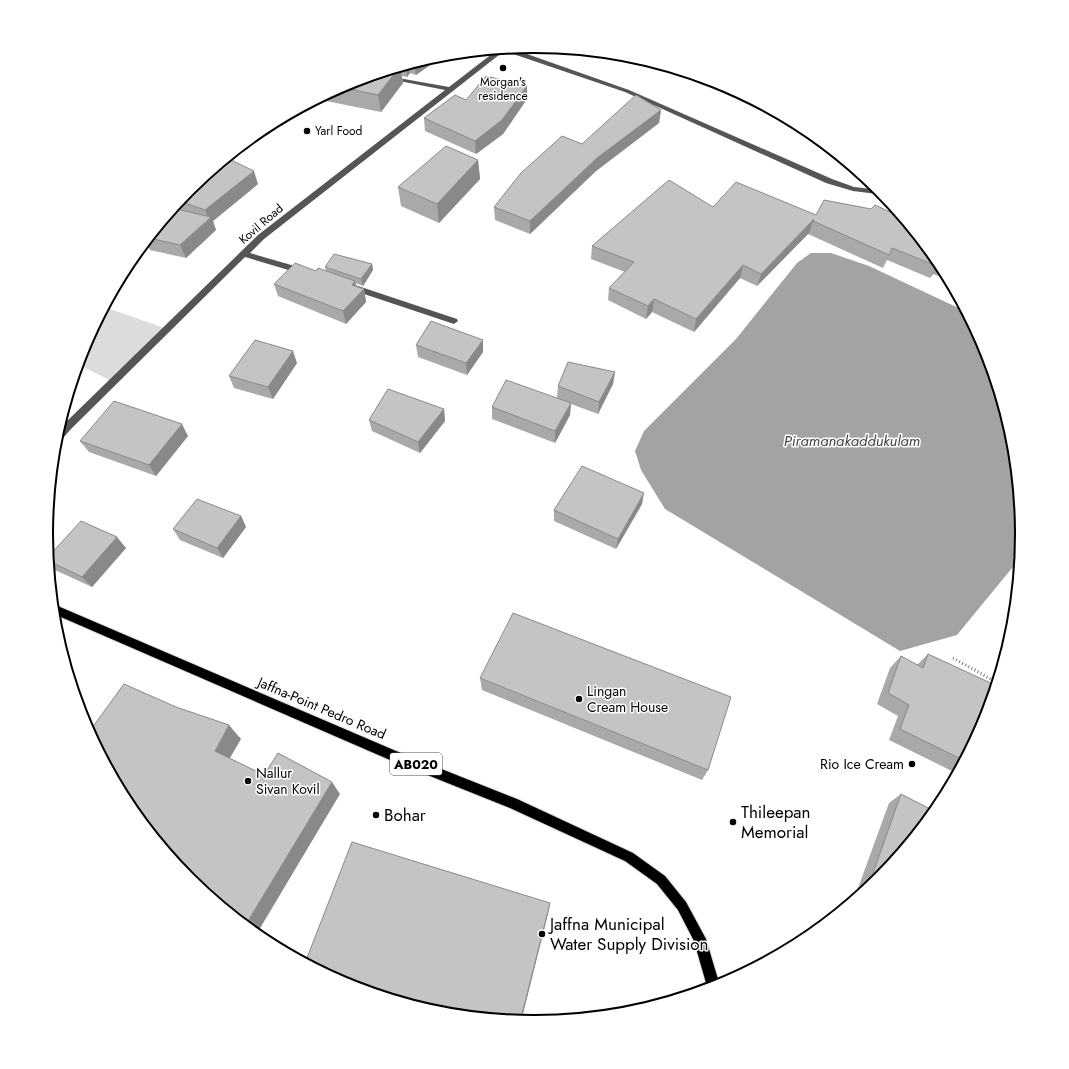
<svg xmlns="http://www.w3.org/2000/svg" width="1069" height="1069" font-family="Jost,sans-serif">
  <rect width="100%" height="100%" fill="#fff"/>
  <path fill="#dcdcdc" d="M105,307L167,329L113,382L78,364L83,347Z"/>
  <path fill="#a3a3a3" d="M811,253H831L869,266L967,312L986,348L1014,439L1023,535L1021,557L957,635L900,651L665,509L641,470L635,451L644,431L736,339L797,263Z"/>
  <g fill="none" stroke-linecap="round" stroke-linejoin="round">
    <g stroke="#dbdbdb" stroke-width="2">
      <path id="major" d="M53,604L396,751L517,799L633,853L665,876L686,902L706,939L720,986L708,990L694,941L678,910L657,884L625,861L510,808L390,760L54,614Z"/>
    </g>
    <path stroke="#777" stroke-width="3" stroke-dasharray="1 2.5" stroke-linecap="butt" d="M953,658L998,683"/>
    <path fill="#555" fill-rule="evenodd" d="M510,48L629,90L832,179L854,187L881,190L885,195L853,191L826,183L625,92L504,51L264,239L250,253L305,269V273L302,274L245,257L71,429L58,444L55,445L58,432L65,423L258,235L445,90L389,79L386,77L387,76L449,87L497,50Z
      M352,284L457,319L458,321L454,324L349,289V285Z"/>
    <use href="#major" fill="#000" fill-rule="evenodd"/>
  </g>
  <path fill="#a9a9a9" d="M439,55L416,75L410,73L407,77L402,76L403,83L381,112L326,101L325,95L348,83Z
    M527,99L503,134L476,154L425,131L424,118L466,100Z
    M661,110L659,123L596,171L530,234L495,220L494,207L582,144Z
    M478,160L480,179L439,223L401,206L398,187Z
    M258,184L213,221L216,230L186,258L150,250L146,241L164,219L174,210H172L189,189Z
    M713,207L816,215L903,218L941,263L948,278L947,279L933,274L930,278L887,260L883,268L808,234L809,233L757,286L740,278L694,332L652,312L646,319L608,300L609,288L625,272L591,259L592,246Z
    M372,264L373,270L363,286L355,283L356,286L364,289L366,302L346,324L278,296L274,284L316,271H326L325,267Z
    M483,340V352L467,375L418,357L416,345Z
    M297,363L273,399L234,388L229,376Z
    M615,372L613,384L598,414L571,404L570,415L555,443L492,419V407L557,398L558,386Z
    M444,409L445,421L420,453L372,431L369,420Z
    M188,436L156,476L89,452L80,441Z
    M642,504L616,549L554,521V510Z
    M241,516L246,527L223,558L180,540L173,529Z
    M126,548L92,587L55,570L49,563L48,557Z
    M928,654L986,722L958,774L889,740L898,716L877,704L890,668L901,656L917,665Z
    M480,678L708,770L702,780L482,690Z
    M901,794L880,880L853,902L889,803Z"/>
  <path fill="#898989" d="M439,55H445L416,75L414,63Z
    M409,65L410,73L407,77L405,66Z
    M400,67L403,83L381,112L378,95L399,68Z
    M527,86V99L503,134L476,154L475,141Z
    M661,110L659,123L596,171L530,234V221L597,158Z
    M478,160L480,179L439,223L437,204Z
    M254,171L258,184L213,221L216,230L186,258L180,245L209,220L205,210Z
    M814,219L809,233L757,286L761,274Z
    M939,262L933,274L930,278L937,266Z
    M372,264L373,270L363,286L361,279Z
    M743,265L740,278L694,332L696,319Z
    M355,281L358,293L352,285Z
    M364,289L366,302L346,324L343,311Z
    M654,299L652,312L646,319L648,306Z
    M483,340V352L467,375L466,363Z
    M293,351L297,363L273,399L268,387Z
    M615,372L613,384L598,414L599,402Z
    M571,403L570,415L555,443V431Z
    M444,409L445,421L420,453L418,442Z
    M182,424L188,436L156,476L149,465Z
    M644,493L642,504L616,549L618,539Z
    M241,516L246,527L223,558L217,548Z
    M117,537L126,548L92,587L82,577Z
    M229,725L241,739L227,763L215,751Z
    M332,782L340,794L256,935L245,926Z
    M550,903L549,910L521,1022H520Z"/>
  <path fill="#c4c4c4" stroke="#898989" d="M399,68L378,95L340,87L348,83Z
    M486,76L527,86L502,120L475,141L424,118L455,95L466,100Z
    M636,95L661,110L597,158L530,221L494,207L521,173L562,136L582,144Z
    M446,146L478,160L437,204L398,187Z
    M227,158L254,171L205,210L179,201L189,189Z
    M669,180L713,207L736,182L816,215L824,200L871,209L875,205L903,218L939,261L937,266L892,248L889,255L813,221L814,219L761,274L743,265L696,319L654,299L648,306L609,288L634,262L592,246Z
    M176,209L211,217L180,245L149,238L164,219Z
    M334,254L372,264L361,279L325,267Z
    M295,263L316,271L318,268L355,281L352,285L364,289L343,311L274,284Z
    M431,321L483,340L466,363L416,345Z
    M255,340L293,351L268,387L229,376Z
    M568,362L615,372L599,402L558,386Z
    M506,380L571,403L555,431L492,407Z
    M388,389L444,409L418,442L369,420Z
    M114,401L182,424L149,465L80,441Z
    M582,466L644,493L618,539L554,510Z
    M197,499L241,516L217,548L173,529Z
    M81,521L117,537L82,577L49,561L48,557Z
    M513,613L731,697L708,770L480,678Z
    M928,654L997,686L986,722L965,761L900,729L909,705L888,693L901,656L923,668Z
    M124,684L176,707L229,725L215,751L264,775L278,753L332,782L245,926L189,880L128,806L89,732Z
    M901,794L936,812L880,880L867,890Z
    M352,842L550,903L520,1022L439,1014L347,986L305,963Z"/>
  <g fill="#000" stroke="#fff" stroke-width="1.5">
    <circle cx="503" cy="68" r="4"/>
    <circle cx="307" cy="131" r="4"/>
    <circle cx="579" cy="699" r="4"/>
    <circle cx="912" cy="764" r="4"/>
    <circle cx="248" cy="781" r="4"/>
    <circle cx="376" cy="815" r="4"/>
    <circle cx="733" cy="822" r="4"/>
    <circle cx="542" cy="934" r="4"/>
  </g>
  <g text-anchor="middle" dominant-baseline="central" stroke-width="3" stroke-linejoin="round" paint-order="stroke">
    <g font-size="12" fill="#000" stroke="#fff">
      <text x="503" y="82">Morgan's<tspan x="503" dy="14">residence</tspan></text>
      <text x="315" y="131" text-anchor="start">Yarl Food</text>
    </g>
    <g font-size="12" fill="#000" stroke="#fff">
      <text transform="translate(261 224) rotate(-41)">Kovil Road</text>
    </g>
    <rect fill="#fff" stroke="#4c4c4c" stroke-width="1" x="390" y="753" width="52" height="22" rx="3"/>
    <g font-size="13" font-weight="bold" fill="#000">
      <text x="416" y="764">AB020</text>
    </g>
    <g font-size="14" fill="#000" stroke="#fff" text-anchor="start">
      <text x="587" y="691">Lingan<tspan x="587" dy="16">Cream House</tspan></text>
      <text x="904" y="764" text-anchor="end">Rio Ice Cream</text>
      <text x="256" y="773">Nallur<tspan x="256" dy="16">Sivan Kovil</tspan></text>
    </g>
    <g font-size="14" fill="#000" stroke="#fff">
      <text transform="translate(322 708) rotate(23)">Jaffna-Point Pedro Road</text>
    </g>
    <g font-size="15" font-style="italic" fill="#444" stroke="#fff">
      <text x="852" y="441">Piramanakaddukulam</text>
    </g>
    <g font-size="17" fill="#000" stroke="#fff" text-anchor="start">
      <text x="741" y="812">Thileepan<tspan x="741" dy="20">Memorial</tspan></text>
      <text x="384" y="815">Bohar</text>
      <text x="550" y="924">Jaffna Municipal<tspan x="550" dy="20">Water Supply Division</tspan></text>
    </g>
  </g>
  <path d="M0 0H1069V1069H0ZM53 534a481 481 0 1 1 962 0a481 481 0 1 1-962 0Z" fill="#fff" fill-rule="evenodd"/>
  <path fill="none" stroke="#000" stroke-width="2" d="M53 534a481 481 0 1 1 962 0a481 481 0 1 1-962 0Z"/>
</svg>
